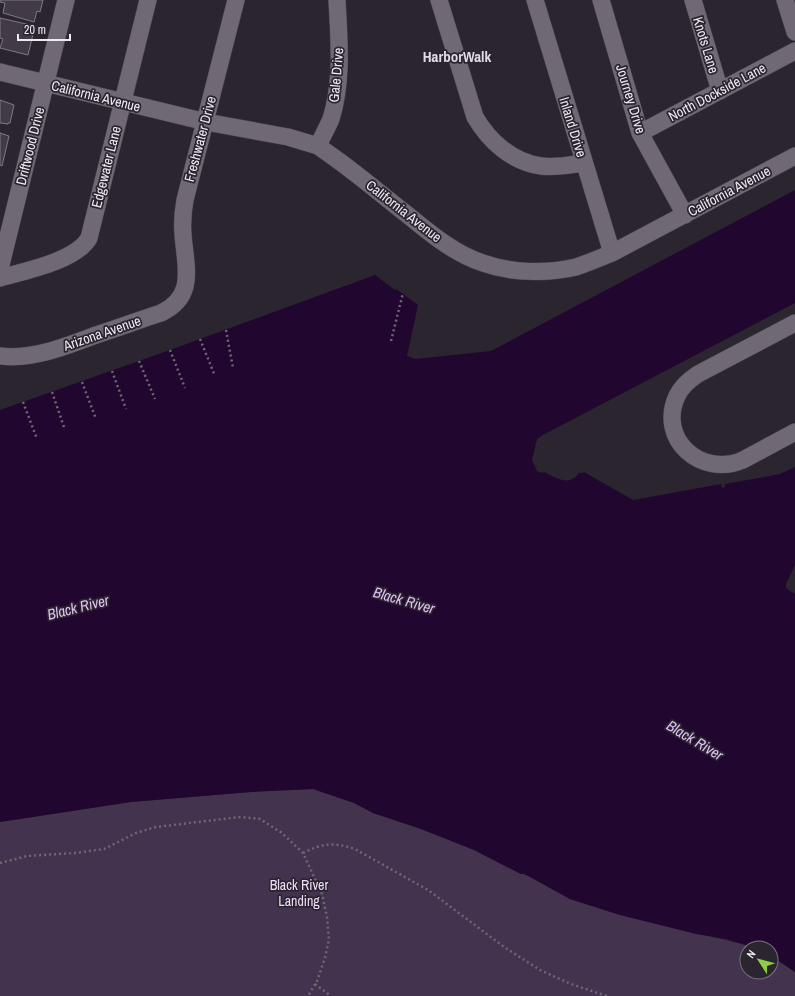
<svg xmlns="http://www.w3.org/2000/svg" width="795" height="996" font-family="'Archivo Narrow',sans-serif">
  <rect width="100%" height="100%" fill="#2b252f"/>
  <path fill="#44334f" d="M313,789L354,803L373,813L421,829L474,850L521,874H524L530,877L570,899L620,915L750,946L755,948H747V972H771V956L774,957L795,972V996H0V822L131,802L251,792Z"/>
  <path fill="#21072f" d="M795,190V303L541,436L537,439L532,460L537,471L542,473L544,472C556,478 569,487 579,473H583L584,472L633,500L721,484L722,488L725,487V484L780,474L795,467V565L786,584V588L795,594V972L771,956V948H755L726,939L696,934L620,915L570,899L530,877L524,874H521L474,850L421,829L373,813L354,803L313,789L251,792L131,802L0,822V410L170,350L375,275L395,290L396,289L418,305L407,356L415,359L491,351Z"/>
  <path fill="#423b47" stroke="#807886" d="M0,0H43L40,12L37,11L34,22L3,13L5,3L0,2Z
    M0,18L35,26L28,55L0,48L3,39L0,38Z
    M0,100L14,105L10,123H8V124L0,123Z
    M0,133L9,136L2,166L0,165Z"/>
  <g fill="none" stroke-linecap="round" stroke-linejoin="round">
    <g stroke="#48434b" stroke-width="18">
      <path id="minor" d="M439,0L475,117C489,141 512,162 541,166C555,168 570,165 584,163
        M535,0L612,253
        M601,0L640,133L685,215
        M693,0L720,91
        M785,0L795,32
        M0,72L206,122L288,137L318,146L332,156C359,175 383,196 409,216C431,234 455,254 483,263C511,273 546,274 576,267C588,263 600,258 612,253L795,156
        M640,133L795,51
        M318,146C322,137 327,128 331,119C343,80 339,39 337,0
        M0,269L66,0
        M0,278C25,271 76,261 89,238L148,0
        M795,323L698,374C689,380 681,387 677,396C657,439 701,478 743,460L795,432
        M0,356C32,360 67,346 96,335C118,328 139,320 161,313C197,296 185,266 183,234C182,222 183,211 185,200L236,0"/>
    </g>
    <path stroke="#6d6871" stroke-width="2.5" stroke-dasharray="2 3" stroke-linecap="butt" d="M226,330L233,368
      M200,339L215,376
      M391,341L403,293
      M170,350L185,388
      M139,361L155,399
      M112,371L126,409
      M82,382L96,419
      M52,392L65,430
      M23,402L37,439
      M303,853C323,843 334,842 355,849L428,890L504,947L540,970L571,984L607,996
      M0,863L27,856L75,853L104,849L136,833L156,827L240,817L260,819L282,833L303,853L322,894L327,917L329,939L325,958L317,981L308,996
      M315,984L331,996"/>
    <use href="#minor" stroke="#706875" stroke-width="17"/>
  </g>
  <g text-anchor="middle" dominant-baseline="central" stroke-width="3.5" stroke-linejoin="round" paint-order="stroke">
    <g font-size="14" fill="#eeeaf1" stroke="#2b252f">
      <text transform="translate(706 45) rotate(73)">Knots Lane</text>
      <text transform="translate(336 75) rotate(-85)">Gale Drive</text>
      <text transform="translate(717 92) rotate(-28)">North Dockside Lane</text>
      <text transform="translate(96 96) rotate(14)">California Avenue</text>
      <text transform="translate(631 99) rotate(73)">Journey Drive</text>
      <text transform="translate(573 127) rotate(73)">Inland Drive</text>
      <text transform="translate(200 139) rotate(-75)">Freshwater Drive</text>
      <text transform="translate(30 146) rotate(-76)">Driftwood Drive</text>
      <text transform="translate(106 167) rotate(-76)">Edgewater Lane</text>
      <text transform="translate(729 191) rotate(-28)">California Avenue</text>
      <text transform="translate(404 211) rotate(38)">California Avenue</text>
      <text transform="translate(102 333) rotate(-19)">Arizona Avenue</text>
    </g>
    <g font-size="14" fill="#ecdbf8" stroke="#2b252f">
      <text x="299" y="885">Black River<tspan x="299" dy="16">Landing</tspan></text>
    </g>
    <g font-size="15" font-weight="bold" fill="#e2dae9" stroke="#2b252f">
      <text x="457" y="56">HarborWalk</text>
    </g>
    <g font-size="15" font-style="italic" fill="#e1bff8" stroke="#2b252f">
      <text transform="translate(404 600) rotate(16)">Black River</text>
      <text transform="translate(78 607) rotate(-14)">Black River</text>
      <text transform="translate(695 740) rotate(31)">Black River</text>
    </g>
  </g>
  <g transform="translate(759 960) rotate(306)"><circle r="19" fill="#2b252f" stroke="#79747d"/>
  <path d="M0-3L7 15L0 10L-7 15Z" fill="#8dce44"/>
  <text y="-6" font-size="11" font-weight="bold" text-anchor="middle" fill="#eeeaf1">N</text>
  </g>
  <path d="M18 34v6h52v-6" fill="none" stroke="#eeeaf1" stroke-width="2"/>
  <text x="24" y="34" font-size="12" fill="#eeeaf1" stroke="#2b252f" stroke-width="3" paint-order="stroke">20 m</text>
</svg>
